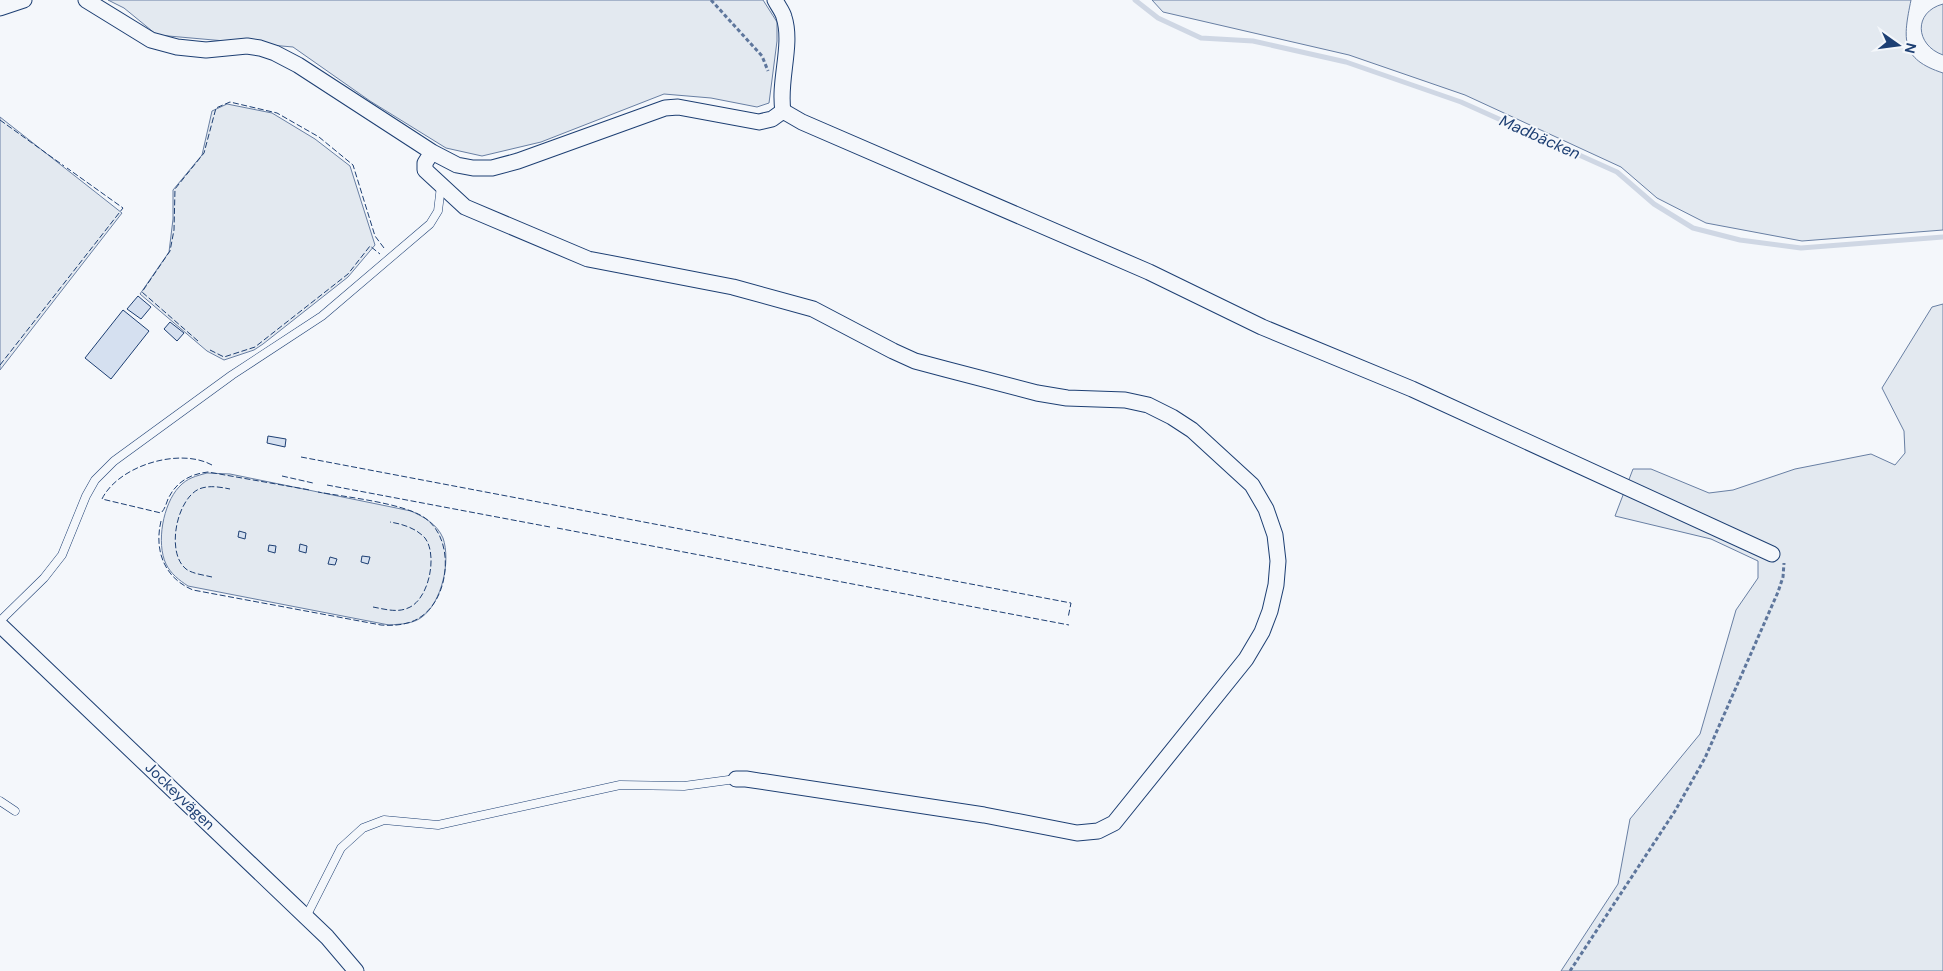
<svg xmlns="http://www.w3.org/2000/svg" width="1943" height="971" font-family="'DM Sans',sans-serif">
  <rect width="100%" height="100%" fill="#f4f7fb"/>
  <path fill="#e3e9f0" stroke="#687fa3" d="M108,0H763L777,22V41L769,103L757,107L711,98L664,94L541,142L482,156L446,148L370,101L293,47L157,35L124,8Z
    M1152,0H1911C1903,39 1900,59 1943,73V230L1802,241L1706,223L1657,198L1621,167L1465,95L1349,55L1163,12Z
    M1943,4V55C1915,45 1913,12 1943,4Z
    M227,104L272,113L315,139L350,166L375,245L348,277L263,344L254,350L224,360L207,351L140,294L169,252L173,219V190L202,155L212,111Z
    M0,117L122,213L0,370Z
    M1943,304V971H1561L1618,884L1630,819L1700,734L1736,610L1758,578V561L1711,539L1615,516L1633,469H1651L1709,493L1733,490L1795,469L1871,454L1895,465L1905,453L1904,431L1882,388L1932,307Z
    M207,473L230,474L411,511C424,517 437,524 443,538C451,561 442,602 422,617C413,624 401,624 389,625L188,586C179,580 171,574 166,564C156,543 163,504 179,487C187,478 196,476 207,473Z"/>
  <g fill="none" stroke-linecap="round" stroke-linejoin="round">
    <path stroke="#cfd7e4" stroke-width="5" d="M1135,0L1158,18L1201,38L1253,41L1346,62L1461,102L1617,172L1654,204L1693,228L1740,240L1801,248L1943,237"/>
  </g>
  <path fill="#d5e0f0" stroke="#1d3f73" d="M138,296L151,307L141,319L127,309Z
    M123,310L149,331L111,379L85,358Z
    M170,322L184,333L177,341L164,329Z
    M268,436L286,439L285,447L267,443Z
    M239,531L246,533L245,539L238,537Z
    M300,544L307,546L306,553L299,551Z
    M269,545L276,546L275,553L268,551Z
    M362,556L370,557L368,564L361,562Z
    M330,557L337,559L335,565L328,564Z"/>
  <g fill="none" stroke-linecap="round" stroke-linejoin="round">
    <g stroke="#1d3f73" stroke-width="9">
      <path id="service" d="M0,621L44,578L62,555L86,496L95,480L114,461L232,375L322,316L430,224L438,211L441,186
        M0,801L15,811
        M306,917L341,848L363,828L384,820L438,825L620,785L684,786L736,779"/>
    </g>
    <g stroke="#1d3f73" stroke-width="17">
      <path id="minor" d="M86,0L151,40L177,47L206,50L247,46L260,48L275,53L298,65L432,152L457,165L473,168H492L518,161L665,108L678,107L759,122L772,119L783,111C778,81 793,45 784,17C783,12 778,6 775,0
        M0,8L24,0
        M783,111L802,122L1149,272L1262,327L1412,389L1772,554
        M432,152L425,163V170L465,207L588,259L733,287L813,309L893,351L915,361L945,369L1037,393L1067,398L1125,400L1148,405L1172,417L1192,430L1252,485L1266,509L1275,535L1278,561L1276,585L1270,611L1262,632L1246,659L1114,823L1098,831L1077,833L984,815L746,779H736
        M0,625L327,937L356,971"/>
    </g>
    <path stroke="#5e769c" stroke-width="3" stroke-dasharray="4 2.5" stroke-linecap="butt" d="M711,0L762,56L768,71
      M1570,971L1675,811L1705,758L1778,592L1783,577L1784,563"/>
    <use href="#service" stroke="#f4f7fb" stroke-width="8"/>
    <use href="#minor" stroke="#f4f7fb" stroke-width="15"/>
    <path stroke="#1d3f73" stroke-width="1" stroke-dasharray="6 2.5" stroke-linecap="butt" d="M0,120L64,166
      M198,341L142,292L170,251L174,230L175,189L204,153L216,108L230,102L277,113L319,137L353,165L375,236L384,248
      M210,350L224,357L255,347L348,274L370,246L380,254
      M0,365L123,208L67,168
      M301,457L1071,603L1068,618
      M212,465C179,447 118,466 102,499L161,513C165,509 166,504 168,499C176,482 190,474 208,472L310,490
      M282,476L313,483
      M327,485L550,527
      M161,521C154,550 164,578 193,590L381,625C395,626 410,625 422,616C450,596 455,539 425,518C404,503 345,497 318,492
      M557,528L1069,625
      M212,577C204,575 193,574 186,569C166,553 176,500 199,489C209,485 220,487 230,489
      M373,607C384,609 397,613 408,608C429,600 438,555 425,538C416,528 402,524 390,522"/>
  </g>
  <g text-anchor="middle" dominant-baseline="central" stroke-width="4" stroke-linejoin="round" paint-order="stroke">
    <g font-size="15" fill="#1d3f73" stroke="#f4f7fb">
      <text transform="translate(180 796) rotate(44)">Jockeyvägen</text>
    </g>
    <g font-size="16" font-style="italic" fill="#1d3f73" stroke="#f4f7fb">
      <text transform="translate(1540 137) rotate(24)">Madbäcken</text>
    </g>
  </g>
  <g transform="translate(1898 45) rotate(104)" stroke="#f4f7fb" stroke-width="4" paint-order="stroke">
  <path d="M0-4L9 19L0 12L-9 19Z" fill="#1d3f73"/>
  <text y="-8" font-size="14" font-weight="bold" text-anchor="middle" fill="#1d3f73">N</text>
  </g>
</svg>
